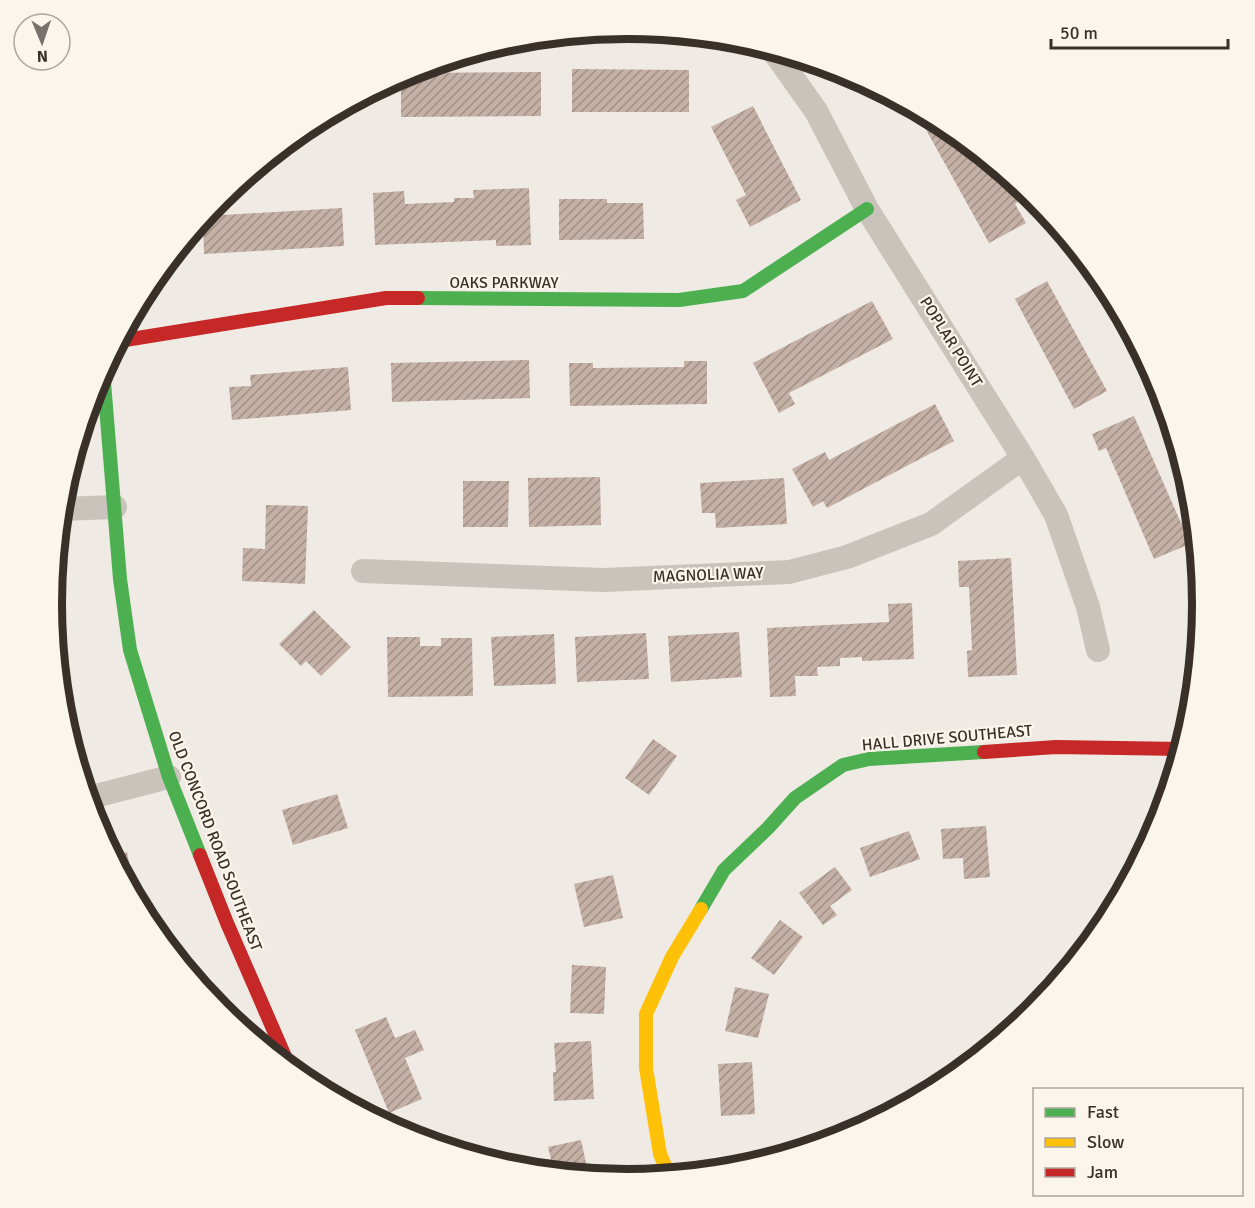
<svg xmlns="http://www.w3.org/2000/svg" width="1255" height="1208" font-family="Signika,sans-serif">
  <defs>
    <pattern id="building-hatch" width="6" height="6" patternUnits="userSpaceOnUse" patternTransform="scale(1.5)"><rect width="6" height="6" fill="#c4b0a5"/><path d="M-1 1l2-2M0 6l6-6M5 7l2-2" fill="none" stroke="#a09087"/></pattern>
  </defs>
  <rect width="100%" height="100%" fill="#efeae4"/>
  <path fill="url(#building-hatch)" d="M572,69L689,70V112H572Z
    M541,72V116L401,117V76L406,73Z
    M873,86L899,100L886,107Z
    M753,106L801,200L750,227L736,200L746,195L711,127Z
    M936,119L948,126L987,158L1004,188L1012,183L1021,200L1015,204L1026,223L989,243L924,126Z
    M529,188L531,245L496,246V240L375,245L373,193L404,191L405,204L454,202V198H474L473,190Z
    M559,199H607V203H643L644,239L559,240Z
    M342,208L344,246L204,254L203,219L205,216Z
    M1047,281L1107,391L1074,409L1015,299Z
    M872,301L893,339L789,393L795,404L779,413L753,363Z
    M529,360L530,398L392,402L391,363Z
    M684,361H707V404L570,406L569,363H593V368L684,367Z
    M348,367L351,410L232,420L229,387L251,386L250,375Z
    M935,404L954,441L827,508L823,501L813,507L792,469L825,452L829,460Z
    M1134,416L1181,523L1183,522L1192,543L1154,559L1106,448L1099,451L1092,434Z
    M600,477L601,525L529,527L528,478Z
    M784,478L787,524L716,528L715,513H702L700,483Z
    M463,481H509L508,527H463Z
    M266,505L308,506L305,584L242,581L243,548L265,549Z
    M1011,558L1017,675L968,677L967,651L972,650L969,587H959L958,561Z
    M912,603L914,659L862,661V657L840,658V666L817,667L818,676H795L796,696L770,697L767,628L889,622L888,604Z
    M314,610L351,647L321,676L306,661L301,666L279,644Z
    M739,632L742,677L671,682L668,636Z
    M646,633L649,679L577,682L575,637Z
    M554,634L556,684L494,686L491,637Z
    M387,637H420V646H441V638H472L473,696L388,697Z
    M653,739L677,756L649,795L625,778Z
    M337,794L348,828L293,845L282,810Z
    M986,826L990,877L964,879L963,858L943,859L941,829Z
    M909,831L920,859L870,877L860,848Z
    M127,852L136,899L112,855Z
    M835,867L852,890L830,906L837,915L823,925L799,893Z
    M613,875L623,918L584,927L574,884Z
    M780,920L803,937L774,975L751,958Z
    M572,965L606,967L604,1014L570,1013Z
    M735,987L769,994L758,1038L725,1031Z
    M386,1017L395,1038L415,1030L424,1050L405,1058L422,1099L389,1113L355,1030Z
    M591,1041L594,1099L554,1101L553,1072H556L554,1043Z
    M752,1062L755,1114L721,1116L718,1064Z
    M581,1140L588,1172L578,1175L554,1172L548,1147Z"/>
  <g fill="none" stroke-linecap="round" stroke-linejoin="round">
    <path stroke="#c9c3bc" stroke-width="24" d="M772,49L816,111L867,209L1023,458L1056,515L1088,607L1098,650
      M61,509L115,507
      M363,571L604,580L789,572L847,557L931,524L1023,458
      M88,798L169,777"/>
    <path stroke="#4caf50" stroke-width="14" d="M418,298L679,300L743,291L867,209
      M103,370L120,579L130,650L169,777L200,855
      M701,909L724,870L768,828L795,798L843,765L869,759L984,752"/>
    <path stroke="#ffc107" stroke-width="14" d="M669,1175L660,1154L646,1068V1014L672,957L701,909"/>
    <path stroke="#c62828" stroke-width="14" d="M119,341L386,298H418
      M984,752L1056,747L1182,749
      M200,855L227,923L290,1068"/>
  </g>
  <g text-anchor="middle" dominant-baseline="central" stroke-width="4.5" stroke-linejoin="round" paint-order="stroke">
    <g font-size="16" fill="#3a302a" stroke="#fbf5ec">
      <text x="504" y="283">OAKS PARKWAY</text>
      <text transform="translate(951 342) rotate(58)">POPLAR POINT</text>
      <text transform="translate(708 575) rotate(-2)">MAGNOLIA WAY</text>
      <text transform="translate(947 738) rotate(-5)">HALL DRIVE SOUTHEAST</text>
      <text transform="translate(215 841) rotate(69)">OLD CONCORD ROAD SOUTHEAST</text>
    </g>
  </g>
  <path d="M0 0H1255V1208H0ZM62 604a565 565 0 1 1 1130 0a565 565 0 1 1-1130 0Z" fill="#fbf5ec" fill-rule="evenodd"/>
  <path fill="none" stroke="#3a302a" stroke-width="8" d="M62 604a565 565 0 1 1 1130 0a565 565 0 1 1-1130 0Z"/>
  <rect x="1033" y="1088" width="210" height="108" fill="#fbf5ec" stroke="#aea69e" stroke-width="1.5"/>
  <rect x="1045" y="1108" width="30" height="9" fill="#4caf50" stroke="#aea69e" stroke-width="1.5"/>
  <text x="1087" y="1118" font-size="18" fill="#3a302a">Fast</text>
  <rect x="1045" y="1138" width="30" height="9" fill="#ffc107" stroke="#aea69e" stroke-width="1.5"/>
  <text x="1087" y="1148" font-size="18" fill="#3a302a">Slow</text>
  <rect x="1045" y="1168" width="30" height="9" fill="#c62828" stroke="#aea69e" stroke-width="1.5"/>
  <text x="1087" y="1178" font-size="18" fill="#3a302a">Jam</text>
  <g transform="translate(42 42) rotate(178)"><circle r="28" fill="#fbf5ec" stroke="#aea69e" stroke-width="1.5"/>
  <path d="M0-4.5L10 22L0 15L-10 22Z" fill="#79716b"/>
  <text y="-9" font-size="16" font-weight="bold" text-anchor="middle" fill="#3a302a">N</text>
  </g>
  <path d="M1051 39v9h177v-9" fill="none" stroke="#3a302a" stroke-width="3"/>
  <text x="1060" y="39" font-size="18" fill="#3a302a" stroke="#fbf5ec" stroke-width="4.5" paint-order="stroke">50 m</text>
</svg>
